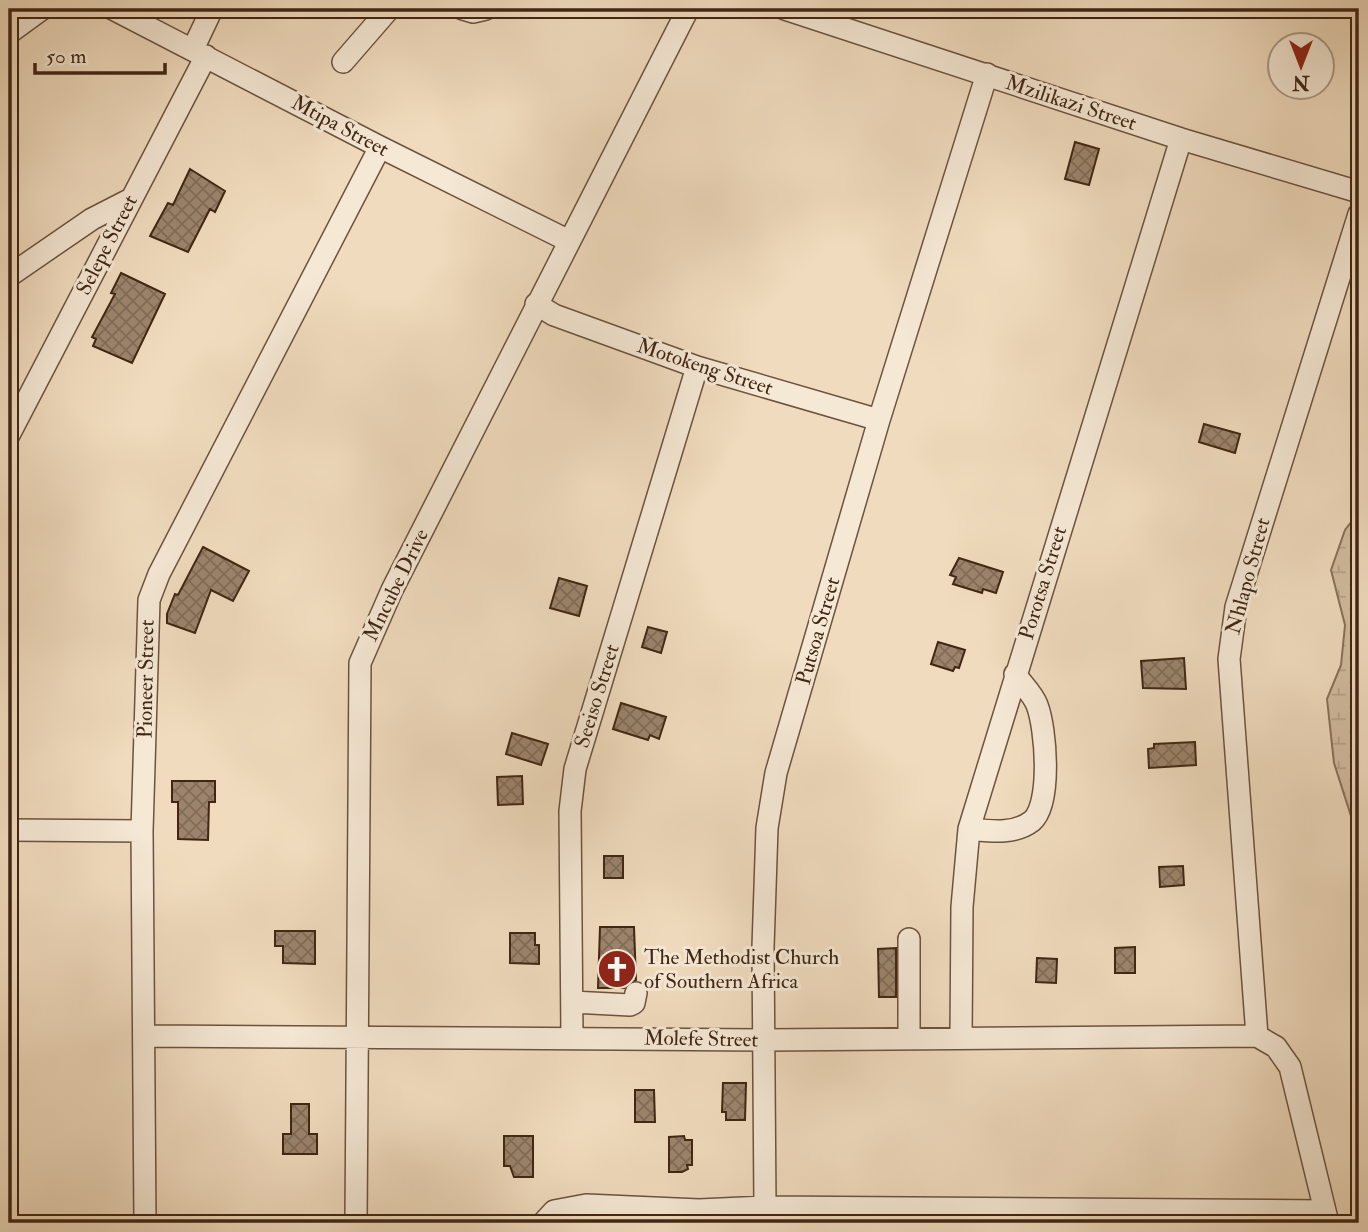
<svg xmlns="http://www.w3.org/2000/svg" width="1368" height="1232" font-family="'IM FELL Double Pica',serif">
  <defs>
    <pattern id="wetland-marsh" width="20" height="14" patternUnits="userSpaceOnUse" patternTransform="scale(1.75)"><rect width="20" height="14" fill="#d2bca1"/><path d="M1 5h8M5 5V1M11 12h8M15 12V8" fill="none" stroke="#b5a18a"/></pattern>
    <pattern id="building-cross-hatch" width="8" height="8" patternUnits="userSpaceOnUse" patternTransform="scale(1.75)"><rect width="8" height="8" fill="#9c846c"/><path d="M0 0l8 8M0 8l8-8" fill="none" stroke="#816c58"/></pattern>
  </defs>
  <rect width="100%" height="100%" fill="#f0dbbe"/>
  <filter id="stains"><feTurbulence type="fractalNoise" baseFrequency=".00286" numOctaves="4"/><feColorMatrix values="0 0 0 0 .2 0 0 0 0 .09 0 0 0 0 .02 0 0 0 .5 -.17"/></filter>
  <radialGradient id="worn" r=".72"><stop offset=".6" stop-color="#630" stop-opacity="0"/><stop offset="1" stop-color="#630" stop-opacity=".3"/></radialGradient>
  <path fill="url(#wetland-marsh)" stroke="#89715a" stroke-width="2" d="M1359,512V841L1334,763L1327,699L1341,665L1345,625L1331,570L1345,530Z"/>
  <path fill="url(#building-cross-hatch)" stroke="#402613" stroke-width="2" d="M1075,142L1099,149L1089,185L1065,179Z
    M190,169L225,191L215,212L210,209L188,252L150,236L168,203L173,205Z
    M121,273L165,294L132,363L93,346L96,339L92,337L115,294L111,293Z
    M1204,424L1240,434L1235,453L1199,442Z
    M203,547L249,571L233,601L211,590L195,633L167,623V614L175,594L178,595Z
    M959,558L1003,572L996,593L983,589L982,593L953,584L956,577L950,575Z
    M559,578L587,586L579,616L550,608Z
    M648,627L667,632L661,653L642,647Z
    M938,642L965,650L959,668L955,667L953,671L931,664Z
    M1184,658L1186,689L1143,688L1141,661Z
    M621,703L666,717L659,739L650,735L648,740L613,729Z
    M512,733L548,744L541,765L506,754Z
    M1195,742L1196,765L1149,768L1148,749L1154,748V744Z
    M522,776L523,804L498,805L497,777Z
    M172,781H215V802H209L208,840L178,839V802H172Z
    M604,856H623V878H604Z
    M1183,866L1184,885L1160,887L1159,867Z
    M600,927H634L636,980L624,988H598Z
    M275,931H315V964L283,963V946H275Z
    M510,933H535V945H539V964L510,963Z
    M1135,947V973H1115V948Z
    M896,948V997H879L878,949Z
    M1037,958L1057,959L1056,983L1036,982Z
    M723,1083H746L745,1120H726V1112H722Z
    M635,1090H654L655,1122H635Z
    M291,1104H309V1134H317V1154H283V1134H291Z
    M504,1136H533V1177H514L510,1166H504Z
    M684,1136L685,1140H692V1165H687L688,1169L682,1172H669V1137Z"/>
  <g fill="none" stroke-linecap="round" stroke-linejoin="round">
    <g stroke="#6c533e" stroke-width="24">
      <path id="minor" d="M113,9L380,147L569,241
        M463,9L473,12L486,9
        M785,9L1181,139L1359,192
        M9,33L42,9
        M193,49L212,9
        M343,62L389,9
        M9,276L92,219L131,199
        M536,304L554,315L697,367L879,420
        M9,435L206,56
        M969,829C990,831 1014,835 1032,821C1052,804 1046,728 1037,705C1033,694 1022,684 1015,674
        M9,830L142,831
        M909,939V1038
        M572,1002L630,1005L634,1003L636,993
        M145,1036L766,1040L1257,1036L1276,1047L1290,1067L1328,1223
        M1257,1036L1229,659L1236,607L1359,214
        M572,1037L570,811L575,769L697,367
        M961,1038L962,907L969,829L1181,139
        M765,1207L763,947L767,828L776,773L879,420L987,74
        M145,1223L142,831L149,600L159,574L380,147
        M356,1223L360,663L392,590L688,9
        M543,1223L554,1211L586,1205L699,1210L765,1207L1325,1211"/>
    </g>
    <use href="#minor" stroke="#f5e8d5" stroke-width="21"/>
  </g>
  <defs>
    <g id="church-disc" transform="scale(2.0125)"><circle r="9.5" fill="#8f2418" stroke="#f5e8d5"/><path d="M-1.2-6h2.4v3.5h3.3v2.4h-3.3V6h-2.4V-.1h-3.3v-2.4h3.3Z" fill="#fff"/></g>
  </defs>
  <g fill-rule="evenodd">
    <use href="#church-disc" x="617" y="969"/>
  </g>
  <g text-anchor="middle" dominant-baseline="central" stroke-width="6" stroke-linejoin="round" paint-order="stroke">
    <g font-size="21" fill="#402613" stroke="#f5e8d5">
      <text transform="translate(1071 103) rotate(18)">Mzilikazi Street</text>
      <text transform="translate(340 126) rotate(28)">Mtipa Street</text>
      <text transform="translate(107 245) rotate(-63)">Selepe Street</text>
      <text transform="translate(705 367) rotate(18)">Motokeng Street</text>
      <text transform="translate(1248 576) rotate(-75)">Nhlapo Street</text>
      <text transform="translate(1043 583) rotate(-73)">Porotsa Street</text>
      <text transform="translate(396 585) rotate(-64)">Mncube Drive</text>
      <text transform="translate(818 631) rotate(-74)">Putsoa Street</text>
      <text transform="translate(146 679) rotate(-89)">Pioneer Street</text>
      <text transform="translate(597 696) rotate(-73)">Seeiso Street</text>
      <text transform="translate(701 1039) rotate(1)">Molefe Street</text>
    </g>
    <g font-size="21" fill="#402613" stroke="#f5e8d5" text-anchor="start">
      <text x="644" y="957">The Methodist Church<tspan x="644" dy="24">of Southern Africa</tspan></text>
    </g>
  </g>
  <rect width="1368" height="1232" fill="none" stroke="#f0dbbe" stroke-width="35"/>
  <rect x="10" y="10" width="1347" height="1211" fill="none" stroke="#402613" stroke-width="3.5"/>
  <rect x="18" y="18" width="1333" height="1197" fill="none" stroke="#402613" stroke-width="2"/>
  <g transform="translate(1301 66) rotate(180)"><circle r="33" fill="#f5e8d5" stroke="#ad9a87" stroke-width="2"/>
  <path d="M0-5L12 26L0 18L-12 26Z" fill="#8f2418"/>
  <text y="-10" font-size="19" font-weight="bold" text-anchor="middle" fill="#402613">N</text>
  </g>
  <path d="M35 63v10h130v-10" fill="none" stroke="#402613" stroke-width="3.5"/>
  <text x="46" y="63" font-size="21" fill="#402613" stroke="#f5e8d5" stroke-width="5" paint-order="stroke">50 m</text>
  <rect width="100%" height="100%" filter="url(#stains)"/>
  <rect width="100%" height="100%" fill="url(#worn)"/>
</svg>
